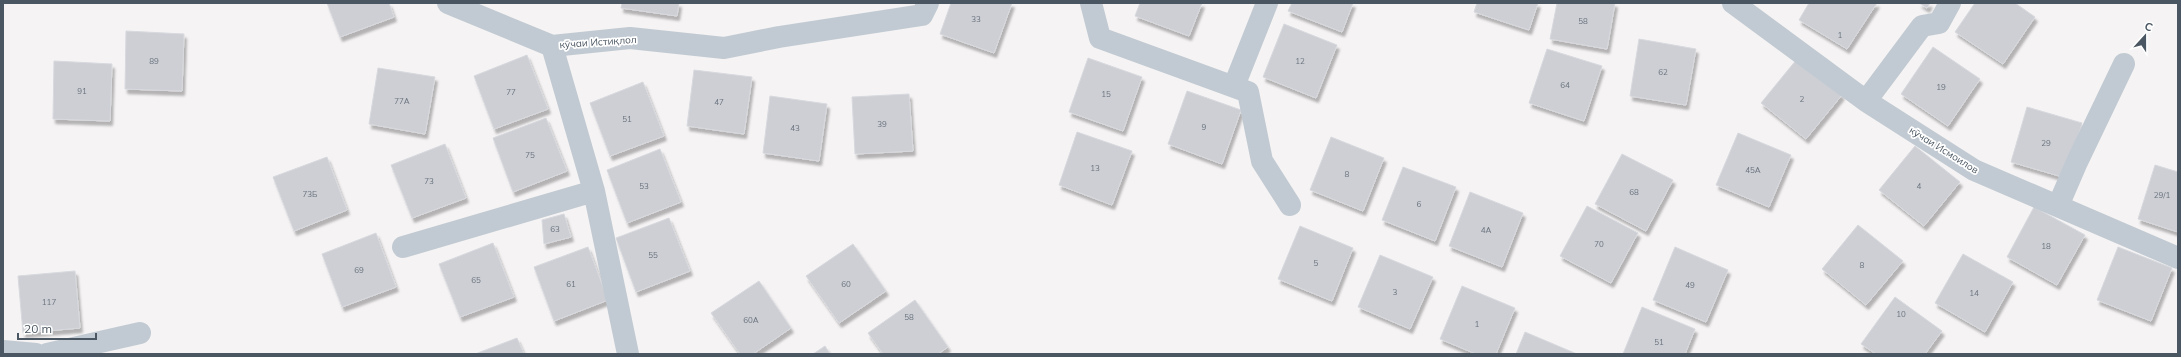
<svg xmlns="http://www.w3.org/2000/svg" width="2181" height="357" font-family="Mulish,sans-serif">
  <defs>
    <filter id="shadow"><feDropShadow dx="2.5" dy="4.5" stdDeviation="1" flood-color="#0004"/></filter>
  </defs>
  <rect width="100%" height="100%" fill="#f5f3f3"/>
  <path fill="#cdcfd5" stroke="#d7d9de" filter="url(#shadow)" d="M327,3H389L394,17L340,37Z
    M622,3H679L677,16L621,8Z
    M951,3H1012L994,53L940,34Z
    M1140,3H1202L1189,36L1135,16Z
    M1292,3H1353L1342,32L1288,11Z
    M1477,3H1538L1529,30L1474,12Z
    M1557,3H1615L1607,49L1550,39Z
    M1809,3H1877L1847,49L1799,20Z
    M1919,3H1930L1927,8Z
    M1975,3H2015L2035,17L2003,64L1955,32Z
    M1284,24L1337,45L1316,98L1263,77Z
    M126,31L184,34L182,91L125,89Z
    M1639,39L1696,49L1686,105L1630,96Z
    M1933,47L1980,79L1948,126L1901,94Z
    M1547,49L1602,66L1584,121L1529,103Z
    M527,55L548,109L494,129L474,76Z
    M1088,58L1142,77L1123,131L1069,112Z
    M1797,59L1842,95L1806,139L1761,103Z
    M54,61L112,64L110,121L53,119Z
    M378,68L435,77L425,134L369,124Z
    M694,70L752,77L744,134L687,126Z
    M643,82L664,136L610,156L590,103Z
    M1187,91L1241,110L1222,164L1168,144Z
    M909,94L913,151L855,154L852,97Z
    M770,96L827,104L819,161L763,153Z
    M2027,107L2082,123L2066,178L2011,162Z
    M546,118L567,171L513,192L493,138Z
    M1077,132L1132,151L1112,205L1059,185Z
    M1738,133L1791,155L1769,207L1716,185Z
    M1331,137L1384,158L1363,211L1310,190Z
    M445,144L466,198L412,218L391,165Z
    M1915,146L1960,182L1924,226L1879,190Z
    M660,149L681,202L627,223L607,170Z
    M1622,154L1673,180L1646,231L1595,204Z
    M327,157L347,210L294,231L273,177Z
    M2155,165L2178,172V232L2138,219Z
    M1403,167L1456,187L1435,241L1382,220Z
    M1470,192L1523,213L1502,267L1449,246Z
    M1587,206L1638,233L1611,283L1560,256Z
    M2034,207L2085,235L2057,285L2007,257Z
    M564,214L571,237L544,244L542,220Z
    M669,218L690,271L636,292L616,238Z
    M1858,225L1903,261L1866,305L1822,269Z
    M1300,226L1353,248L1332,301L1278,279Z
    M376,233L396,287L342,307L322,254Z
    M493,243L514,297L460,317L439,264Z
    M853,244L886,291L839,323L806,276Z
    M588,247L608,300L554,321L534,267Z
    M1675,247L1728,270L1706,322L1653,300Z
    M2118,247L2172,268L2151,321L2097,300Z
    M1963,254L2013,282L1985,332L1935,303Z
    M1380,255L1433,277L1410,329L1358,307Z
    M75,271L80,328L23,333L18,276Z
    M759,281L791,328L753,354H740L711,313Z
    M1462,286L1515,308L1496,354H1476L1440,339Z
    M1895,297L1942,331L1925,354H1876L1861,344Z
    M915,300L948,347L938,354H883L868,333Z
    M1642,307L1695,329L1685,354H1623Z
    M1525,332L1577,354H1516Z
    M517,338L524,354H475Z
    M825,346L830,354H813Z"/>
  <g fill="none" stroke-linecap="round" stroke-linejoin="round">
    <path stroke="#c1cad2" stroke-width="22" d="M448,3L552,46L630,38L724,48L779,37L922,15L928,3
      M1091,3L1100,38L1248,92L1262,161L1290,205
      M1733,3L1866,101L1974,170L2178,258
      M1234,86L1267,3
      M1866,101L1922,26L1939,23L1950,3
      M594,191L628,354
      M2058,206L2077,162L2124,64
      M403,247L594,191L552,46
      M3,351L36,354
      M47,354L140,333"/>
  </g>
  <g text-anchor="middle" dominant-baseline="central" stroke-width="3.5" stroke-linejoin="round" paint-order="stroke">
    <g font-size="8" fill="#6b747e">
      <text x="976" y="19">33</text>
      <text x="1583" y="21">58</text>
      <text x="1840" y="35">1</text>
      <text x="154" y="61">89</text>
      <text x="1300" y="61">12</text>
      <text x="1663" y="72">62</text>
      <text x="1565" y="85">64</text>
      <text x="1941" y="87">19</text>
      <text x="82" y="91">91</text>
      <text x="511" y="92">77</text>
      <text x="1106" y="94">15</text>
      <text x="1802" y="99">2</text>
      <text x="402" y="101">77А</text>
      <text x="719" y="102">47</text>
      <text x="627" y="119">51</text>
      <text x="882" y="124">39</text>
      <text x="1204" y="127">9</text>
      <text x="795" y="128">43</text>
      <text x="2046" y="143">29</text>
      <text x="530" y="155">75</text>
      <text x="1095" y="168">13</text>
      <text x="1753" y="170">45А</text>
      <text x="1347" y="174">8</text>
      <text x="429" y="181">73</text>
      <text x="644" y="186">53</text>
      <text x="1919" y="186">4</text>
      <text x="1634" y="192">68</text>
      <text x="310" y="194">73Б</text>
      <text x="2162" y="195">29/1</text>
      <text x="1419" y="204">6</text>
      <text x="555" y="229">63</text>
      <text x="1486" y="230">4А</text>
      <text x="1599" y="244">70</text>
      <text x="2046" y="246">18</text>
      <text x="653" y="255">55</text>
      <text x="1316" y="263">5</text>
      <text x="1862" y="265">8</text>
      <text x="359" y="270">69</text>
      <text x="476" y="280">65</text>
      <text x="571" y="284">61</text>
      <text x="846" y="284">60</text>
      <text x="1690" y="285">49</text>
      <text x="1395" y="292">3</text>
      <text x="1974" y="293">14</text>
      <text x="49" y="302">117</text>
      <text x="1901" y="314">10</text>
      <text x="909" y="317">58</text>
      <text x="751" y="320">60А</text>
      <text x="1477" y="324">1</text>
      <text x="1659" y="342">51</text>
    </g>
    <g font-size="10" fill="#4a5661" stroke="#fff">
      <text transform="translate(598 42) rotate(-4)">кӯчаи Истиқлол</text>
      <text transform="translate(1944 150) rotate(32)">кӯчаи Исмоилов</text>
    </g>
  </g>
  <rect width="2181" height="357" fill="none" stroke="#4a5661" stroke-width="8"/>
  <g transform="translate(2145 36) rotate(21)" stroke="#ffffff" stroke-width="3" paint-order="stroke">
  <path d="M0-3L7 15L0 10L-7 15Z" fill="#4a5661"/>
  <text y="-6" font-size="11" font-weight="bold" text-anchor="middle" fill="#4a5661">С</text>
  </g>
  <path d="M18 333v6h78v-6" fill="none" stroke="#4a5661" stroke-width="2"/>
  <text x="24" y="333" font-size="12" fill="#4a5661" stroke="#ffffff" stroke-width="3" paint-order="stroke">20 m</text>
</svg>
